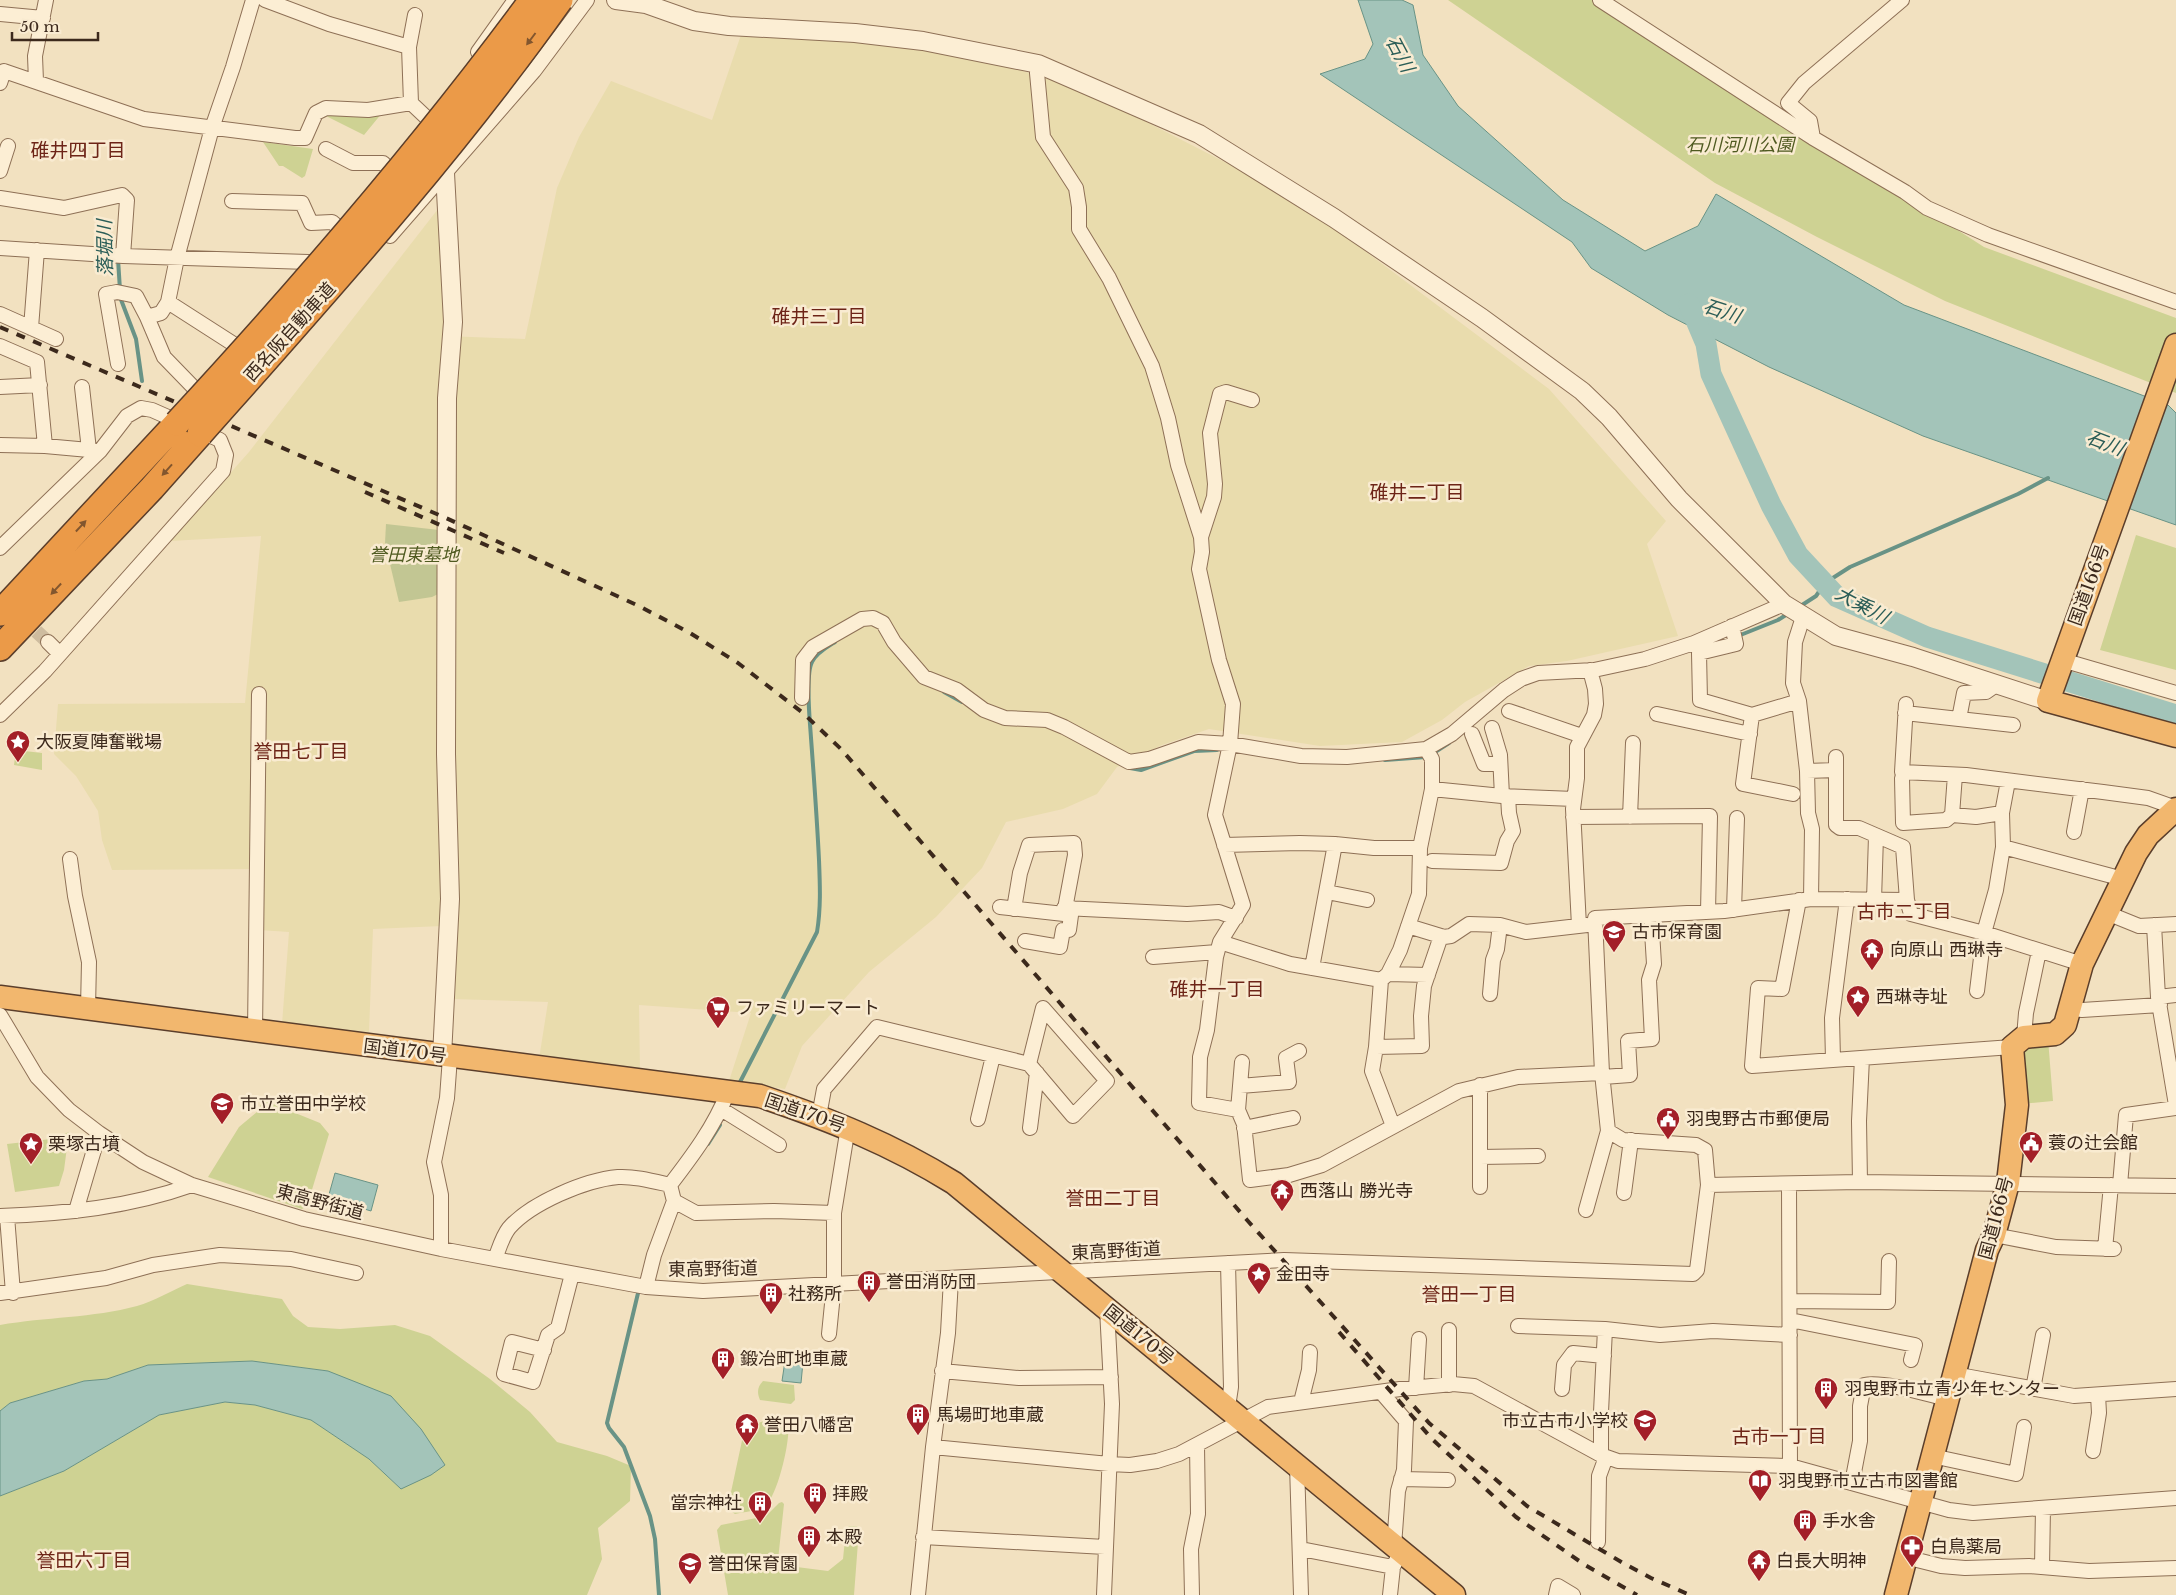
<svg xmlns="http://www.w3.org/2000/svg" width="2176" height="1595" font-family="'Libre Baskerville','Noto Sans JP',serif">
  <rect width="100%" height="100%" fill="#f2e1c0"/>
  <path fill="#e9dcad" d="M745,23L964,52L1088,92L1293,197L1549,389L1666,521L1647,544L1678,636L1567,661L1529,666L1465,702L1442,720L1402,742L1320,746L1209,729L1162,745L1117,767L1097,794L1063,809L1006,822L982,868L936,917L869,972L802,1046L785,1089L729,1081L751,1013L639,1005L640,1070L539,1059L548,1002L451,999L442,926L373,929L369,1032L282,1024L289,932L259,930L258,869L112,870L102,840L98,811L76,776L54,754L58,704L245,703L261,536L170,541L249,452L438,209L446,336L525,339L557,188L579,137L611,81L712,120Z"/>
  <path fill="#ced293" d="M1448,0H1599L1984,247L2176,318V393L1945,301L1817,237L1715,183Z
    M382,113L364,135L324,115L358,116Z
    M263,142L313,149L305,176L302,178L283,166H279Z
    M2136,535L2176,548V670L2100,650Z
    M16,750L42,753V770L14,765Z
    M2048,1039L2053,1101L2020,1104L2024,1043Z
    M263,1100L320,1123L329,1134L307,1206L302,1209L208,1177L239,1127L257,1112Z
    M69,1132L64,1170L59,1186L15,1192L7,1144L51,1139Z
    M187,1284L282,1299L293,1316L308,1327L340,1329L395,1325L430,1336L490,1379L530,1412L557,1442L607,1456L631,1466L630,1501L598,1528L602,1559L587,1595H0V1496L64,1471L159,1415L224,1402L255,1405L311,1420L369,1459L401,1489L328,1371L252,1361L148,1365L107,1379L84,1381L10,1403L0,1411V1325C45,1317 93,1318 137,1306C154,1301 171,1291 187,1284Z
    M763,1381L794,1385L795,1400L791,1404L760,1400C757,1393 757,1387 763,1381Z
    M773,1418H778L788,1423C791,1439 778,1494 766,1505C758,1511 745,1512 735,1514L732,1512L728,1506L743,1436C750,1424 761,1422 773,1418Z
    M782,1502L784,1504L778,1560L781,1565L828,1571L843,1559L846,1529L849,1526H857L859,1529L854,1595H728L717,1530L721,1525L766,1516L779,1503Z"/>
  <path fill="#c2c693" d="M386,524L439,530L440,593L432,597L399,602L385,543Z"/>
  <path fill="#a3c4b9" stroke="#699386" d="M1358,0H1402L1413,5L1423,55L1458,106L1563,200L1645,251L1698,226L1716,194L1904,305L2168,405L2176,413V525L1923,436L1769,367L1668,315L1591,268L1572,242L1320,74L1365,59L1373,44Z
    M335,1173L378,1185L371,1211L328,1198Z
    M252,1361L328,1371L391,1396L421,1429L445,1465L431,1475L401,1489L369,1459L311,1420L255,1405L225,1402L159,1415L64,1471L0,1496V1411L10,1403L84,1381L107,1379L148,1365Z
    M785,1361L803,1362L801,1383L782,1381Z"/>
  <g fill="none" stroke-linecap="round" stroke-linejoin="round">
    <path stroke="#699386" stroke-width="4" d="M118,259L120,290
      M120,297L136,339L142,381
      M1799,607L1816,596L1825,583L1850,567L2018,494L2048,478
      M1738,636L1778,620L1789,613
      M944,692L962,702
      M1432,754L1449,743
      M1385,760L1426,757
      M1130,768L1141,770L1194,751L1217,750
      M739,1084L817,932C821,908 820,885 819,860C817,819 814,778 811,738C810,722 805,675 812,662C816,653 827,647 835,642
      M708,1144L720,1125
      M639,1289L607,1423L609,1428L624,1447L650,1516L655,1539L659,1595"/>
    <path stroke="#a3c4b9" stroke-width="21" d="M1689,304L1706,344L1711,374L1771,505L1798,555L1837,597L1927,637L2176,715"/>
    <path stroke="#cebc9f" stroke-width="14" stroke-dasharray="14 7" stroke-linecap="butt" d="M21,617L48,642"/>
    <g stroke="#8e7056" stroke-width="16">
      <path id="minor" d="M265,0L329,24L409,47
        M1600,0L1813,138L1905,192L1927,208L1988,235L2176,302
        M0,14L43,18
        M478,52L515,0
        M1038,64L1037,73L1043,137L1076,188L1079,207V229L1109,278L1152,366L1168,418L1178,465L1201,537L1202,552L1199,569L1219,660L1233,704L1230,744L1215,815L1243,905L1220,942L1290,964L1381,980L1376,1047L1372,1071L1393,1126
        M36,81L35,56L46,0
        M0,83L4,71L144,119L295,138H305L316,113L326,108L368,110L411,103L429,120L433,132
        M411,103L409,47L415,15
        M1813,138L1810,121L1788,103L1804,83L1902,0
        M326,149L353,163H383L388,168
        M0,171L8,146
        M0,198L64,208L122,195L127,200L123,256
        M232,201L302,203L311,223L332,222L338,227
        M390,236L534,71L587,0
        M0,248L123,256L308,262
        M168,302L235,345
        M0,314L56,339
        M147,317L161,313L168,302L177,258L212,128L233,67L253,0
        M31,328L37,250
        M0,346L37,362L45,446
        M118,364L106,294L117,292L136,296L147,317L164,357L196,390L208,397
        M0,387L40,385
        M82,387L89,450
        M0,445L45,446L100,451
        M1201,537L1214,497L1215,484L1210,433L1220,394L1226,392L1252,400
        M0,548L100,451L127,416L141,408L152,410L220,440L226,455L223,471L45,671L0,715
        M1803,617L1795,642L1793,683L1799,701L1807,771L1808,813L1812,829L1811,899
        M1732,626L1736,644L1699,653L1700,700L1752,715L1799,701
        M48,642L59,653
        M2062,660L2176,693
        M802,698L803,660L813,647L862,619L873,618L883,623L894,642L924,677L957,690L984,710L1005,718L1047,720L1064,727L1129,762L1149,759L1198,742L1230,744L1301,756L1347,757L1426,749L1452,734L1504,690L1521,679L1538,673L1594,670L1645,659L1694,643L1784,604
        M1906,704L1902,772L1966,775L2103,792L2148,798L2176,808
        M1509,711L1582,736
        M1905,713L2013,725
        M1657,714L1750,734
        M1752,715L1743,784L1793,794
        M1959,719L1964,693L1986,692L1996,685
        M1492,728L1500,755L1502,796
        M1472,734L1484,764H1500
        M1836,757V825L1840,828H1859L1903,847L1907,900
        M1807,771L1836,770
        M1902,778L1903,823L1946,820L1952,815L1955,775
        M1432,789L1502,796L1574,799
        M1952,815L1976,817L2002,813
        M1573,817L1710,816L1708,912
        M1630,817L1633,743
        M2074,832L2082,789
        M1224,845L1300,843L1335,844L1374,848H1420
        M2003,847L2123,879
        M70,859L75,896L89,962L88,1008
        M1432,861L1501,863L1507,841L1513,831L1509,813L1508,796
        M1327,892L1367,900
        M1799,900L1782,989L1758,988L1752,1066L2012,1047
        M1874,900L1876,836
        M1000,907L1064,914L1075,855L1074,843L1029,845L1020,873L1014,909
        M1064,908L1187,914L1219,912L1236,918
        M1734,910L1737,818
        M2107,913L2139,926L2176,924
        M2154,925L2158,997
        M1408,926L1444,937L1451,936L1469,924L1500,925L1526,932L1587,925
        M1579,926L1573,809L1577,778V747L1594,715L1596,704L1595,689L1590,670
        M1025,941L1060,947L1063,930H1069L1072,908
        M1220,942L1216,957L1207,1030L1200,1057L1199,1103L1238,1110
        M1153,957L1217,952
        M1312,968L1335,844
        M1388,974L1428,975
        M1381,980L1388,974L1400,950L1419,894L1420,848L1432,789V759L1426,749
        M1977,991L1984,933L1996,890L2003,847L2002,813L2008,781
        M1490,994L1493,960L1497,949L1500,925
        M2176,995L2158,997L2176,1105
        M2069,1008L2082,1010L2160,1005
        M0,1015L37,1077L69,1110L99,1133L143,1162L192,1185L304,1219L441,1249L646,1287L703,1291L1284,1260L1693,1274L1697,1270L1708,1185L1705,1150L1696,1145L1623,1140L1608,1131L1602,1073L1595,918L1724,911L1811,899L1907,900L1911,914L1984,933L2082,964
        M255,1032L259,694
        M2024,1037L2026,1013L2039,951
        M1376,1047L1422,1046L1421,1016L1424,986L1441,936
        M1833,1060L1832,1018L1847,899
        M1242,1062L1238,1110L1244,1124L1250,1180L1289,1175L1322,1165L1459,1091L1518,1077L1602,1073
        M1603,1077L1630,1075L1628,1041L1652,1039L1649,980L1654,964L1651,915
        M1480,1085V1187
        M1240,1086L1289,1082L1286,1058L1299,1051
        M721,1109L779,1145
        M819,1116L824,1089L877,1027L1029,1064L1073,1116L1107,1081L1043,1008L1029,1064
        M978,1119L993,1056
        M1030,1128L1037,1073
        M1244,1128L1293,1118
        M1480,1157L1538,1156
        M1860,1182L1859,1121L1862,1058
        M670,1185C693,1155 714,1127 728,1092
        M1708,1185L1860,1182L2176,1186
        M1789,1185L1790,1466
        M2120,1185L2126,1115L2176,1108
        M1624,1193L1631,1140
        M1586,1210L1608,1131
        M76,1211L99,1133
        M0,1216C65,1214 130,1207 192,1185
        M7,1216L13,1293
        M1994,1235L2056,1247L2114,1249
        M441,1249V1195L434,1162L447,1098L450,1057
        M2105,1249L2111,1185
        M495,1259C499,1249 502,1237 509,1228C531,1203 585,1180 618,1177C635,1176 653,1181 670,1185L674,1201L696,1213L774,1211L834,1213
        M646,1287L654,1255L674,1201
        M0,1293L106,1278L153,1265L220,1255L291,1259L356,1273
        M1790,1301L1888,1302L1889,1261
        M1790,1320L1915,1345L1911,1360
        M1518,1326L1605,1329
        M1449,1330V1385
        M829,1334L834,1284V1213L848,1127
        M544,1350L512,1342L504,1374L533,1382L548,1335L558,1328L572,1274
        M942,1371L1019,1378L1111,1377
        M1954,1374L2074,1396L2176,1389
        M1416,1388L1419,1339
        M1562,1389L1564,1365L1573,1353L1604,1356
        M2033,1389L2043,1335
        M1381,1392L1406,1421L1404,1470L1398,1491L1394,1546
        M1301,1402L1309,1370L1310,1352
        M1228,1407L1231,1387L1228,1263
        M933,1447L1109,1464L1130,1465L1157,1461L1179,1454L1268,1407L1400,1389L1453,1384L1474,1386L1601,1455L1618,1461L1790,1466L1949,1510L1973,1513L2176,1498
        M2093,1451L2099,1413L2098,1395
        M1601,1455V1412L1605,1329L1660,1335L1713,1331L1790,1335
        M1932,1456L2016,1474L2024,1427
        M1297,1465L1301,1595
        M1401,1479L1448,1480
        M1852,1483L1860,1441V1406L1864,1385C1884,1381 1926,1394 1947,1399
        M923,1537L1105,1547
        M1598,1542L1599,1476L1606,1457
        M1301,1549L1393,1567
        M1905,1557L1941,1566L1965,1568L2029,1566L2089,1571L2176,1568
        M2042,1567L2043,1508
        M918,1595L933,1447L948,1333L951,1279
        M1104,1595L1112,1404L1107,1309
        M1192,1595L1191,1549L1198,1514L1197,1446
        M1390,1595L1393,1567L1397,1559
        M1556,1595L1558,1586L1573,1595"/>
    </g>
    <g stroke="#8e7056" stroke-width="20">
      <path id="tertiary" d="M616,0L646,4L694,21L729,26L855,33L923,41L1038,64L1199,134L1334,218L1482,318L1582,391L1609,417L1679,499L1784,604L1836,636L1913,657L2048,701
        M442,1056L450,899L446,754L447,398L453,322L445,173"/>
    </g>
    <g stroke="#5b3e2b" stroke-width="25">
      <path id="trunk" d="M2176,345L2048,701L2176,736
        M0,997L760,1096C831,1120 891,1144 954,1183L1454,1595
        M1896,1595L1987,1250L1994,1235L2008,1183L2017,1105L2012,1047L2024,1037L2055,1034L2065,1025L2082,964L2136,853L2148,835L2176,809"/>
    </g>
    <g stroke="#5b3e2b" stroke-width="28">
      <path id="motorway" d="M0,613L177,423
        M0,648L152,488L200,434"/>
    </g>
    <use href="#minor" stroke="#fceed4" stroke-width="14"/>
    <use href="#tertiary" stroke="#fceed4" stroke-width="18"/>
    <use href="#trunk" stroke="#f2b76e" stroke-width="22"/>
    <use href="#motorway" stroke="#eb9a48" stroke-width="25"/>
    <path stroke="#3c291c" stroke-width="4" stroke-dasharray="9 9" stroke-linecap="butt" d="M0,327L446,518L639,606L690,633L738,663L803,713L841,749L1247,1220L1429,1423L1527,1506L1623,1563L1651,1578L1690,1595
      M365,492L504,553
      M1339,1332L1432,1439L1516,1517L1585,1565L1637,1595"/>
    <g stroke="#5b3e2b" stroke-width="28" stroke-linecap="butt">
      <path id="motorway-bridge" d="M177,423C302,288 423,148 532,0
        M200,434C325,293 451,154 560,0"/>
    </g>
    <use href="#motorway-bridge" stroke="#eb9a48" stroke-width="25"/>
  </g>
  <defs><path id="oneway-solid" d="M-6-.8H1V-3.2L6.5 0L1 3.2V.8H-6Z" transform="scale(1.25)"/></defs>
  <g fill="#82562e">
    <use href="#oneway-solid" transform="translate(531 39) rotate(127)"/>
    <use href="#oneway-solid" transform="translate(167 470) rotate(132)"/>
    <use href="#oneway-solid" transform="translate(81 526) rotate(-47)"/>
    <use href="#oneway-solid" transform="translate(56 589) rotate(133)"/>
  </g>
  <defs>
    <g id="sight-pin" transform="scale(1.25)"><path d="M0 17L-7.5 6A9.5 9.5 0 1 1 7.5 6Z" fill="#a31f28" stroke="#f9ebd1"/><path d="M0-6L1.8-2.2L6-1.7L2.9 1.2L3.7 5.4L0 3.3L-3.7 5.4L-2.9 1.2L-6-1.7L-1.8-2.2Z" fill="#fff"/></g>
    <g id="school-pin" transform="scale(1.25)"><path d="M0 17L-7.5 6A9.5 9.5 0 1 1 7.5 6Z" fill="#a31f28" stroke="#f9ebd1"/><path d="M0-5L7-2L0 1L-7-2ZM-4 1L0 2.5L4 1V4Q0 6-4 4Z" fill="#fff"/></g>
    <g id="temple-pin" transform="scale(1.25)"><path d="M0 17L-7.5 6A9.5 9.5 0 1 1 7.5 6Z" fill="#a31f28" stroke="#f9ebd1"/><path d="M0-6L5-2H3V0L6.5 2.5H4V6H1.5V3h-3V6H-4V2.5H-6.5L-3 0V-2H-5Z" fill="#fff"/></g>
    <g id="supermarket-pin" transform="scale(1.25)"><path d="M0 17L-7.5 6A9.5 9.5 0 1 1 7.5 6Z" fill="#a31f28" stroke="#f9ebd1"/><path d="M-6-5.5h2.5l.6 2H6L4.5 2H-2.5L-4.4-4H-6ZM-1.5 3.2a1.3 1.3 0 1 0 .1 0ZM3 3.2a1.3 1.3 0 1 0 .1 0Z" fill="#fff"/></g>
    <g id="civic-pin" transform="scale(1.25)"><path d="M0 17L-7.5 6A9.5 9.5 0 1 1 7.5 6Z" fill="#a31f28" stroke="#f9ebd1"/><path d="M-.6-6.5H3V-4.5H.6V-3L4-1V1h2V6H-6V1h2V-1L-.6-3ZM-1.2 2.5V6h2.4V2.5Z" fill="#fff"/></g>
    <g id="building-pin" transform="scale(1.25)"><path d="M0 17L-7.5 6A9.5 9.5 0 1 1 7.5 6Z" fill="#a31f28" stroke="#f9ebd1"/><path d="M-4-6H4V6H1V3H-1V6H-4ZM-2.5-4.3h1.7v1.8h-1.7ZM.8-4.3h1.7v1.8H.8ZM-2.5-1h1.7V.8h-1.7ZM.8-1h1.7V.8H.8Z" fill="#fff"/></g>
    <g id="library-pin" transform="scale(1.25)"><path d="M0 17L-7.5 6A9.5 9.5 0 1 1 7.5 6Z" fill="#a31f28" stroke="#f9ebd1"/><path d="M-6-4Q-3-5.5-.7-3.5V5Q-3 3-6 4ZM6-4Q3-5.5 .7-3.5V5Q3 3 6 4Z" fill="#fff"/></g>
    <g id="pharmacy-pin" transform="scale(1.25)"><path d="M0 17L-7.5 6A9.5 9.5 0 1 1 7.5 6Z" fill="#a31f28" stroke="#f9ebd1"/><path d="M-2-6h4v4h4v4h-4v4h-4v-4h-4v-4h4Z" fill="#fff"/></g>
  </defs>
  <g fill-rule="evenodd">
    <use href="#sight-pin" x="18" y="742"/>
    <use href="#school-pin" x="1614" y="932"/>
    <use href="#temple-pin" x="1872" y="950"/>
    <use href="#sight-pin" x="1858" y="997"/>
    <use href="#supermarket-pin" x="718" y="1008"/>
    <use href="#school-pin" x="222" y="1104"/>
    <use href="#civic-pin" x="1668" y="1119"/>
    <use href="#civic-pin" x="2031" y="1143"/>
    <use href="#sight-pin" x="31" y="1144"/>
    <use href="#temple-pin" x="1282" y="1191"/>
    <use href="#sight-pin" x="1259" y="1274"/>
    <use href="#building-pin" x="869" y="1282"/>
    <use href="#building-pin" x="771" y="1294"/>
    <use href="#building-pin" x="723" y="1359"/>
    <use href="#building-pin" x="1826" y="1389"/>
    <use href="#building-pin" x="918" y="1415"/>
    <use href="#school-pin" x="1645" y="1421"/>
    <use href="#temple-pin" x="747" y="1425"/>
    <use href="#library-pin" x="1760" y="1481"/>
    <use href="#building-pin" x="815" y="1494"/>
    <use href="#building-pin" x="760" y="1503"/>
    <use href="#building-pin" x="1805" y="1521"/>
    <use href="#building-pin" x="809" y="1537"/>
    <use href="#pharmacy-pin" x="1912" y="1547"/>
    <use href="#temple-pin" x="1759" y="1561"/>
    <use href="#school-pin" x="690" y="1564"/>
  </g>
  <g text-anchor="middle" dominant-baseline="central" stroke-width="5" stroke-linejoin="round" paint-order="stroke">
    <g font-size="18" font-style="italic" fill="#4f5a20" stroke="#f9ebd1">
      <text x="1740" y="145">石川河川公園</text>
      <text x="414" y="555">誉田東墓地</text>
    </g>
    <g font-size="18" fill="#3c291c" stroke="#f9ebd1">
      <text transform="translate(290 332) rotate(-48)">西名阪自動車道</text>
      <text transform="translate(2089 585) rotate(-70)">国道166号</text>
      <text transform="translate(405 1051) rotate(7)">国道170号</text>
      <text transform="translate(805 1113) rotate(19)">国道170号</text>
      <text transform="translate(320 1202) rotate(15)">東高野街道</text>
      <text transform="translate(1996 1218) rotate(-75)">国道166号</text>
      <text transform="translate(1116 1251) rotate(-3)">東高野街道</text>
      <text transform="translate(713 1269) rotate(-1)">東高野街道</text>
      <text transform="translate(1139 1335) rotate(39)">国道170号</text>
    </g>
    <g font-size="18" fill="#3c291c" stroke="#f9ebd1" text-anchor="start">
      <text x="36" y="742">大阪夏陣奮戦場</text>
      <text x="1632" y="932">古市保育園</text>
      <text x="1890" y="950">向原山 西琳寺</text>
      <text x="1876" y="997">西琳寺址</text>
      <text x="736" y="1008">ファミリーマート</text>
      <text x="240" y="1104">市立誉田中学校</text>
      <text x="1686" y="1119">羽曳野古市郵便局</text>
      <text x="2048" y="1143">蓑の辻会館</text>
      <text x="48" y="1144">栗塚古墳</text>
      <text x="1300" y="1191">西落山 勝光寺</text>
      <text x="1276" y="1274">金田寺</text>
      <text x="886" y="1282">誉田消防団</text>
      <text x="788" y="1294">社務所</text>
      <text x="740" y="1359">鍛冶町地車蔵</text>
      <text x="1844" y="1389">羽曳野市立青少年センター</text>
      <text x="936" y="1415">馬場町地車蔵</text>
      <text x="1628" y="1421" text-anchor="end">市立古市小学校</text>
      <text x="764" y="1425">誉田八幡宮</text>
      <text x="1778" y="1481">羽曳野市立古市図書館</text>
      <text x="832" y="1494">拝殿</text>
      <text x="742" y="1503" text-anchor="end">當宗神社</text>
      <text x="1822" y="1521">手水舎</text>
      <text x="826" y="1537">本殿</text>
      <text x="1930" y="1547">白鳥薬局</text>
      <text x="1776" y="1561">白長大明神</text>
      <text x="708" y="1564">誉田保育園</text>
    </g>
    <g font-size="19" font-style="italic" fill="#2a5d57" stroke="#f9ebd1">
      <text transform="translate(1400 54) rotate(62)">石川</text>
      <text transform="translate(105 248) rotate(-91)">落堀川</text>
      <text transform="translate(1722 311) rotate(18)">石川</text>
      <text transform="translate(2105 443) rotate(21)">石川</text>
      <text transform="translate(1862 605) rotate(28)">大乗川</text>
    </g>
    <g font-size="19" fill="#6d2417" stroke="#f9ebd1">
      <text x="78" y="150">碓井四丁目</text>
      <text x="819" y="316">碓井三丁目</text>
      <text x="1417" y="492">碓井二丁目</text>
      <text x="301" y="751">誉田七丁目</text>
      <text x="1904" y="911">古市二丁目</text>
      <text x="1217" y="989">碓井一丁目</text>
      <text x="1113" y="1198">誉田二丁目</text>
      <text x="1469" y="1294">誉田一丁目</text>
      <text x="1779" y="1436">古市一丁目</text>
      <text x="84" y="1560">誉田六丁目</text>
    </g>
  </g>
  <path d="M12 32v8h86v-8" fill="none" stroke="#3c291c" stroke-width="2.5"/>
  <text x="20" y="32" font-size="15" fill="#3c291c" stroke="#f9ebd1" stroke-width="4" paint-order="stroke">50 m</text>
</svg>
